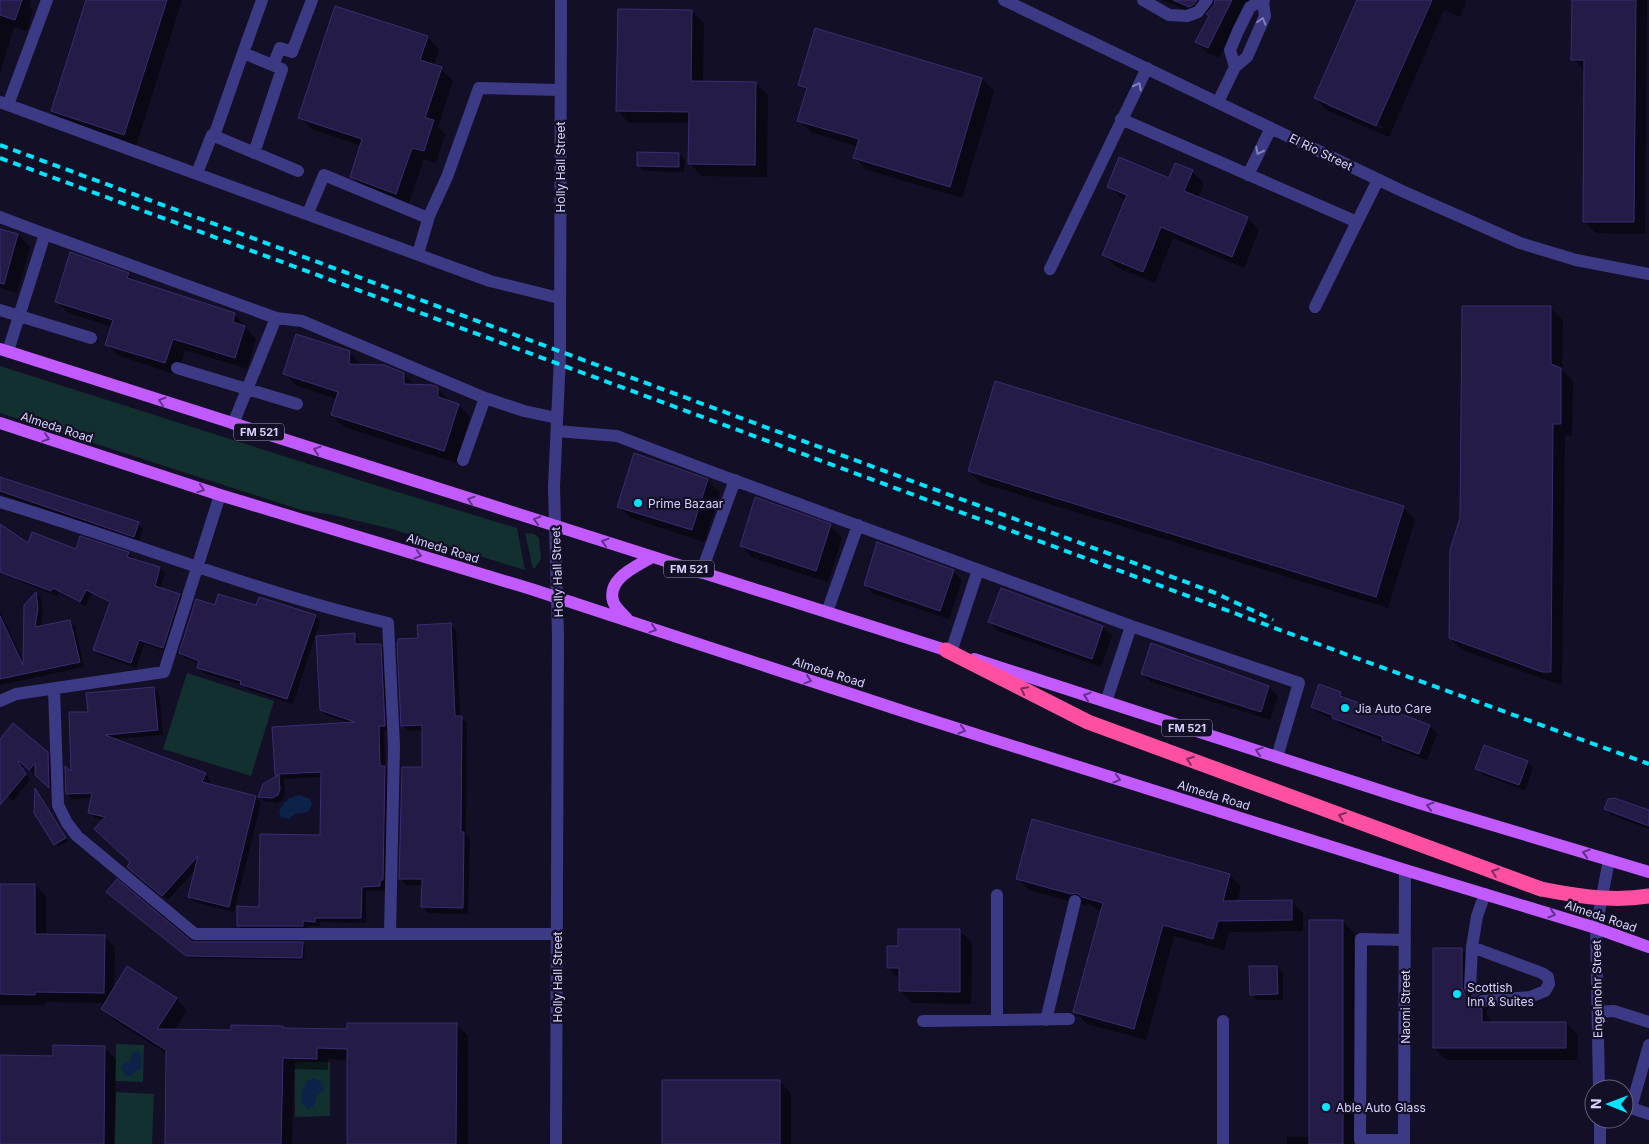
<svg xmlns="http://www.w3.org/2000/svg" width="1649" height="1144" font-family="Inter,sans-serif">
  <rect width="100%" height="100%" fill="#130f26"/>
  <path fill="#12302f" d="M0,366L381,487L517,528L525,570L392,529L333,515L301,510L0,413Z
    M525,533L534,534L539,538L541,559L535,568L533,569Z
    M187,673L274,701L251,776L163,749Z
    M116,1044L144,1045L143,1082L115,1081Z
    M295,1062H330V1116L295,1117Z
    M116,1092L154,1094L152,1144H114Z"/>
  <path fill="#0c2248" d="M300,795L310,799L312,805L308,812L295,814L289,819L281,817L279,811C284,801 289,797 300,795Z
    M135,1051L140,1052L142,1058L141,1069L137,1070L131,1076H126L121,1068L123,1064L131,1059L132,1054Z
    M315,1078L322,1083L324,1090L317,1094L314,1106L308,1109L302,1103L301,1094L307,1081Z"/>
  <path fill="#0007" fill-rule="evenodd" d="M0,0H31L29,7L33,11L27,31L14,27L0,73Z
    M88,0H182L136,146L64,123L52,111Z
    M1162,0H1249L1219,58L1208,53L1197,42L1210,16L1207,13L1201,17Z
    M1358,0H1467L1460,17L1444,10L1389,137L1327,110L1315,98ZM1328,103L1383,127L1382,129L1328,106Z
    M1573,0H1647L1645,234L1596,233L1584,221L1585,71L1573,59Z
    M692,11L704,23L703,82L756,83L768,95L767,177L702,176L690,164V123H629L617,110Z
    M427,37L439,49L434,66L441,69L453,81L438,127L445,134L436,163L424,159L408,205L363,189L351,176L361,146L312,129L300,117Z
    M982,79L994,91L962,198L867,170L855,158L858,147L811,132L799,120L807,92L800,85Z
    M679,154L685,160L684,172L644,171L638,165Z
    M1192,171L1204,184L1198,198L1247,218L1259,230L1244,268L1173,238L1155,283L1116,267L1104,255L1126,200L1121,198L1109,186L1169,179Z
    M0,230L18,235L30,247L17,293L0,288Z
    M128,274L136,283L234,314L256,339L247,369L185,350L177,375L119,356L107,344L112,327L69,313L56,301Z
    M1551,308L1563,320L1562,370L1573,381L1572,436L1565,435L1562,684L1555,683L1462,650L1450,638L1461,518Z
    M349,352L361,365L404,374L415,385L437,388L449,400V402L458,405L470,417L456,463L344,427L332,415L337,399L297,386L285,374Z
    M635,454L708,481L720,493L704,542L631,518L618,506Z
    M969,471L1403,507L1415,520L1388,608L981,483Z
    M0,478L138,524L143,529L139,541L0,494Z
    M0,525L28,544L77,550L128,553L133,559V560L159,568L165,573L160,589L180,595L185,600L168,652L144,644L136,668L100,655L94,650L111,604L92,594L85,606L58,592L57,596L21,582L0,564Z
    M830,526L842,538L828,582L753,558L741,546Z
    M953,571L962,580L949,619L874,594L865,585Z
    M1002,589L1103,627L1112,636L1101,667L998,631L989,622Z
    M36,593L41,598L43,614L41,628L70,621L75,626L84,667L0,685V612L25,664L26,605Z
    M216,607H257L315,616L320,621L293,704L247,689L243,685L203,673L198,668L199,663L185,658L180,653Z
    M451,625L456,631L460,717L467,723L466,835L470,839L468,914L428,913L423,907V885H406L401,879L423,768L424,730L408,731L402,725L419,640Z
    M354,635L359,640V645H380L385,650L389,731H384L385,768L390,773L385,891H366V923L320,922V926H308V930H243L238,925L260,908L321,836L322,777L284,779L285,795L282,800L277,803L264,801L259,796L278,776L276,774L351,723L326,715L321,710Z
    M1142,674L1269,687L1278,696L1270,720L1151,682Z
    M154,688L159,693L163,735L113,739L205,774L210,780L208,785L256,797L261,803L234,912L194,902L189,897L196,869L168,900L134,872L132,863L104,820L95,818L89,812L93,798L72,799L67,794L89,713Z
    M1340,693L1347,700L1392,716L1429,726L1437,734L1427,760L1391,747L1386,742L1341,725L1336,720L1320,714L1312,707Z
    M0,741L47,753L53,758L54,791L25,765L22,768L30,780L13,801L0,790Z
    M1527,762L1533,768L1525,790L1483,775L1477,769Z
    M37,792L68,841L58,847L35,811Z
    M1606,809L1649,812V829L1611,815Z
    M1230,875L1241,887L1237,902L1291,901L1303,913V931L1229,932L1224,950L1174,936L1146,1040L1087,1024L1075,1012L1102,910L1095,908L1090,904L1084,905L1029,890L1017,878Z
    M0,885H35L46,896V936L104,937L115,948L114,989L176,998L187,1010L174,1031H232L283,1027L285,1029L348,1030L456,1024L468,1036V1144H348V1060L328,1059V1070L294,1069L292,1144H166L167,1054L114,1020L102,1009L106,1003L45,1002V1005H0Z
    M111,894L192,943H302L305,946L304,960L190,958Z
    M1343,921L1354,933V1144H1287V1137H1310Z
    M960,931L972,943L971,1004L912,1003L900,991V980L888,968L899,947Z
    M1461,949L1473,961V996L1481,989L1494,1001L1485,1014L1493,1022L1565,1023L1578,1035V1060H1446L1434,1048Z
    M1277,967L1283,973V1000H1257L1251,994Z
    M104,1047L116,1059L115,1144H0V1056L54,1057Z
    M779,1081L791,1093V1144H664Z"/>
  <path fill="#241b47" stroke="#3b2d73" d="M0,0H22L15,20L0,15Z
    M86,0H167L124,135L51,111Z
    M1173,0H1197L1193,5L1189,7Z
    M1215,0H1232L1208,48L1195,42L1209,16L1206,14L1214,5Z
    M1357,0H1432L1376,126L1314,98Z
    M1572,0H1636L1634,222H1583L1584,60H1571Z
    M335,6L428,36L420,60L442,67L425,118L434,120L424,151L412,148L396,194L350,177L362,139L298,118Z
    M618,9L692,10L691,81L756,82L755,165L688,164L689,112L616,111Z
    M815,28L982,78L950,187L853,158L859,139L797,121L807,88L798,85Z
    M637,152L679,153V167L637,166Z
    M1119,157L1169,178L1175,163L1193,170L1184,191L1248,217L1232,257L1161,227L1143,272L1102,255L1127,195L1107,187Z
    M0,229L18,234L4,284L0,283Z
    M70,252L129,273L127,278L235,313L233,322L245,326L235,358L173,339L165,363L105,345L113,320L55,302Z
    M1462,306H1551V364L1561,368V424H1553L1551,672H1542L1449,638L1450,550L1460,518Z
    M296,334L350,351L349,364L384,365L404,373V384L432,385L438,387V397L459,404L444,451L331,415L338,392L283,374Z
    M995,381L1404,506L1376,597L968,471Z
    M634,453L708,479L692,530L617,507Z
    M0,477L139,522L134,537L0,491Z
    M755,497L831,524L816,571L740,546Z
    M0,524L28,543L32,532L76,549L80,536L129,552L127,557L160,567L155,586L180,594L163,648L139,640L131,663L93,650L110,602L86,590L80,602L53,588L51,591L0,572Z
    M877,542L954,570L940,611L864,585Z
    M1001,588L1103,626L1092,659L988,622Z
    M36,592L38,608L35,627L70,620L80,662L0,679V616L23,665L24,605Z
    M218,594L256,605L259,597L316,615L287,699L240,684L241,681L197,668L199,661L179,653L196,599L215,605Z
    M451,623L455,716H462L461,832H464L463,908L421,907L422,879H399L402,767H422V725L401,726L397,643H398V639L418,638L417,625Z
    M355,633V644H381L385,726H379L380,766H385L383,880H380V886L362,887L361,918H315V922L303,921V926H237V906L259,907L260,834L320,835L321,772L279,774L280,790L278,795L272,798L258,797L263,784L278,775H275L272,727L355,722L320,710L316,636Z
    M1151,643L1269,686L1261,712L1141,674Z
    M1319,684L1341,692L1340,696L1391,715L1393,711L1430,725L1419,754L1382,740L1383,737L1332,718V715L1311,707Z
    M154,687L158,730L105,735L206,773L202,782L256,796L229,907L188,897L198,856L162,896L127,867L130,862L94,829L105,817L88,813L92,793L66,794L65,766L71,771L69,712H88L86,693Z
    M13,723L48,752L49,788L35,775V763L29,770L19,761L18,762L26,774L0,805V739Z
    M1484,745L1528,761L1519,785L1475,769Z
    M35,788L66,838L54,845L34,813Z
    M1614,798L1649,810V826L1604,809L1608,799Z
    M1032,819L1230,874L1223,901L1292,900V920L1218,921L1213,939L1163,925L1134,1029L1073,1012L1103,903L1082,897L1077,893L1071,894L1016,879Z
    M117,879L192,942H303L302,958L186,956L106,892Z
    M0,884H35V934L105,935L104,993L35,992V995L0,994Z
    M1309,920H1343V1144H1309Z
    M898,929H960V992L899,991V968H887V946H898Z
    M1433,948H1462V988L1465,995L1470,996L1477,993L1478,988H1482V993L1477,995L1474,1001L1476,1006L1482,1009V1022H1566V1048H1433Z
    M127,966L177,998L157,1029L231,1030V1025L283,1026V1028L347,1029V1023H457L456,1144H347V1049L317,1048V1059L283,1058L281,1144H165L166,1050L101,1009Z
    M1249,966H1277L1278,994L1250,995Z
    M53,1045L105,1046L104,1144H0V1055L53,1056Z
    M662,1080H780V1144H662Z"/>
  <g fill="none" stroke-linecap="round" stroke-linejoin="round">
    <path stroke="#3d3a85" stroke-width="12" d="M1004,0L1402,191L1520,243L1576,260L1649,274
      M1143,0L1169,15L1187,16L1198,12L1207,0
      M243,53L262,0
      M273,65L280,48L292,52L312,0
      M1235,67L1230,50L1238,31L1250,7L1264,0
      M0,102L490,281L559,298
      M1218,102L1235,67L1247,57L1265,16L1263,2
      M8,105L47,0
      M1121,119L1357,222L1378,180
      M214,136L243,53L282,69L254,153
      M197,173L212,135L298,171
      M1248,175L1271,128
      M308,213L324,175L428,218
      M0,217L45,234L8,351
      M45,234L276,318
      M418,254L429,216L447,177L479,88L560,90
      M1050,269L1147,68
      M1315,307L1357,222
      M0,310L91,338
      M177,368L297,404
      M233,424L276,318L302,321L485,398
      M557,431L617,436L709,471L1131,626L1299,683L1277,757
      M463,460L485,398L524,411L557,418
      M0,502C130,541 256,592 388,623L394,746L390,934H195L77,836L67,823L58,805L54,689
      M701,573L735,480
      M827,612L858,525
      M951,652L978,570
      M0,701L16,694L164,672L220,495
      M1106,702L1131,626
      M390,934H557
      M1470,988L1472,947
      M1482,1001L1530,997L1545,991L1549,984L1548,977L1542,973L1472,947L1477,916L1485,894
      M1598,1012L1614,1011L1649,1022
      M997,1020V895
      M1046,1020L1075,901
      M923,1021L1069,1019
      M1599,1089L1596,928L1609,860
      M1631,1108L1649,1114
      M1624,1111L1631,1108L1649,1045
      M1600,1119V1144
      M1404,1140H1360L1361,939L1405,940
      M556,1144L558,634L554,487L560,356L561,0
      M1223,1144V1021
      M1404,1144L1405,870"/>
    <path stroke="#c25bff" stroke-width="12" d="M0,349L955,653
      M0,423L220,495L531,589L924,718L1405,870L1596,928L1649,947
      M628,620C623,614 615,608 613,601C607,578 636,567 652,557
      M974,659L1419,803L1649,872"/>
    <path stroke="#ff4fa3" stroke-width="15" d="M946,650L1088,722L1541,889"/>
    <path stroke="#00e5ff" stroke-width="4" stroke-dasharray="8 6" stroke-linecap="butt" d="M0,145L1213,592L1273,620
      M0,158L1348,655L1649,764"/>
    <path stroke="#ff4fa3" stroke-width="15" d="M1541,889C1577,896 1612,902 1649,896"/>
  </g>
  <defs><path id="oneway-chevron" d="M-2-3.5L2.5 0L-2 3.5" fill="none" stroke-width="1.6" stroke-linecap="round" stroke-linejoin="round" transform="scale(1.25)"/></defs>
  <g stroke="#837fbc">
    <use href="#oneway-chevron" transform="translate(1262 21) rotate(-73)"/>
    <use href="#oneway-chevron" transform="translate(1138 86) rotate(-63)"/>
    <use href="#oneway-chevron" transform="translate(1259 151) rotate(117)"/>
  </g>
  <g stroke="#623188">
    <use href="#oneway-chevron" transform="translate(162 401) rotate(-162)"/>
    <use href="#oneway-chevron" transform="translate(46 438) rotate(18)"/>
    <use href="#oneway-chevron" transform="translate(317 450) rotate(-162)"/>
    <use href="#oneway-chevron" transform="translate(201 489) rotate(18)"/>
    <use href="#oneway-chevron" transform="translate(471 500) rotate(-162)"/>
    <use href="#oneway-chevron" transform="translate(537 520) rotate(-163)"/>
    <use href="#oneway-chevron" transform="translate(605 542) rotate(-162)"/>
    <use href="#oneway-chevron" transform="translate(418 555) rotate(17)"/>
    <use href="#oneway-chevron" transform="translate(653 629) rotate(18)"/>
    <use href="#oneway-chevron" transform="translate(808 680) rotate(18)"/>
    <use href="#oneway-chevron" transform="translate(1087 696) rotate(-162)"/>
    <use href="#oneway-chevron" transform="translate(962 730) rotate(17)"/>
    <use href="#oneway-chevron" transform="translate(1259 751) rotate(-162)"/>
    <use href="#oneway-chevron" transform="translate(1117 779) rotate(17)"/>
    <use href="#oneway-chevron" transform="translate(1430 806) rotate(-163)"/>
    <use href="#oneway-chevron" transform="translate(1586 853) rotate(-163)"/>
    <use href="#oneway-chevron" transform="translate(1552 914) rotate(17)"/>
  </g>
  <g stroke="#7d2c5e">
    <use href="#oneway-chevron" transform="translate(1024 690) rotate(-153)"/>
    <use href="#oneway-chevron" transform="translate(1190 760) rotate(-160)"/>
    <use href="#oneway-chevron" transform="translate(1342 816) rotate(-160)"/>
    <use href="#oneway-chevron" transform="translate(1495 872) rotate(-160)"/>
  </g>
  <g fill="#00e5ff" stroke="#130f26" stroke-width="2">
    <circle cx="638" cy="503" r="5"/>
    <circle cx="1345" cy="708" r="5"/>
    <circle cx="1457" cy="994" r="5"/>
    <circle cx="1326" cy="1107" r="5"/>
  </g>
  <g text-anchor="middle" dominant-baseline="central" stroke-width="4.5" stroke-linejoin="round" paint-order="stroke">
    <g fill="#130f26" stroke="#9e99be" stroke-width="1">
      <rect x="234" y="423.5" width="50" height="17" rx="4"/>
      <rect x="664" y="560.5" width="50" height="17" rx="4"/>
      <rect x="1162" y="719.5" width="50" height="17" rx="4"/>
    </g>
    <g font-size="11" font-weight="bold" fill="#d9d4ff">
      <text x="259" y="432">FM 521</text>
      <text x="689" y="569">FM 521</text>
      <text x="1187" y="728">FM 521</text>
    </g>
    <g font-size="12" fill="#d9d4ff" stroke="#130f26">
      <text transform="translate(1321 152) rotate(26)">El Rio Street</text>
      <text transform="translate(560 167) rotate(-90)">Holly Hall Street</text>
      <text transform="translate(57 427) rotate(18)">Almeda Road</text>
      <text transform="translate(443 548) rotate(17)">Almeda Road</text>
      <text transform="translate(557 572) rotate(-92)">Holly Hall Street</text>
      <text transform="translate(829 672) rotate(18)">Almeda Road</text>
      <text transform="translate(1214 795) rotate(17)">Almeda Road</text>
      <text transform="translate(1601 916) rotate(19)">Almeda Road</text>
      <text transform="translate(557 977) rotate(-90)">Holly Hall Street</text>
      <text transform="translate(1597 989) rotate(-91)">Engelmohr Street</text>
      <text transform="translate(1405 1007) rotate(-90)">Naomi Street</text>
    </g>
    <g font-size="12" fill="#d9d4ff" stroke="#130f26" text-anchor="start">
      <text x="648" y="503">Prime Bazaar</text>
      <text x="1355" y="708">Jia Auto Care</text>
      <text x="1467" y="987">Scottish<tspan x="1467" dy="14">Inn &amp; Suites</tspan></text>
      <text x="1336" y="1107">Able Auto Glass</text>
    </g>
  </g>
  <g transform="translate(1609 1104) rotate(271)"><circle r="24" fill="#130f26" stroke="#625e7d"/>
  <path d="M0-4L9 19L0 12L-9 19Z" fill="#00e5ff"/>
  <text y="-8" font-size="14" font-weight="bold" text-anchor="middle" fill="#d9d4ff">N</text>
  </g>
</svg>
